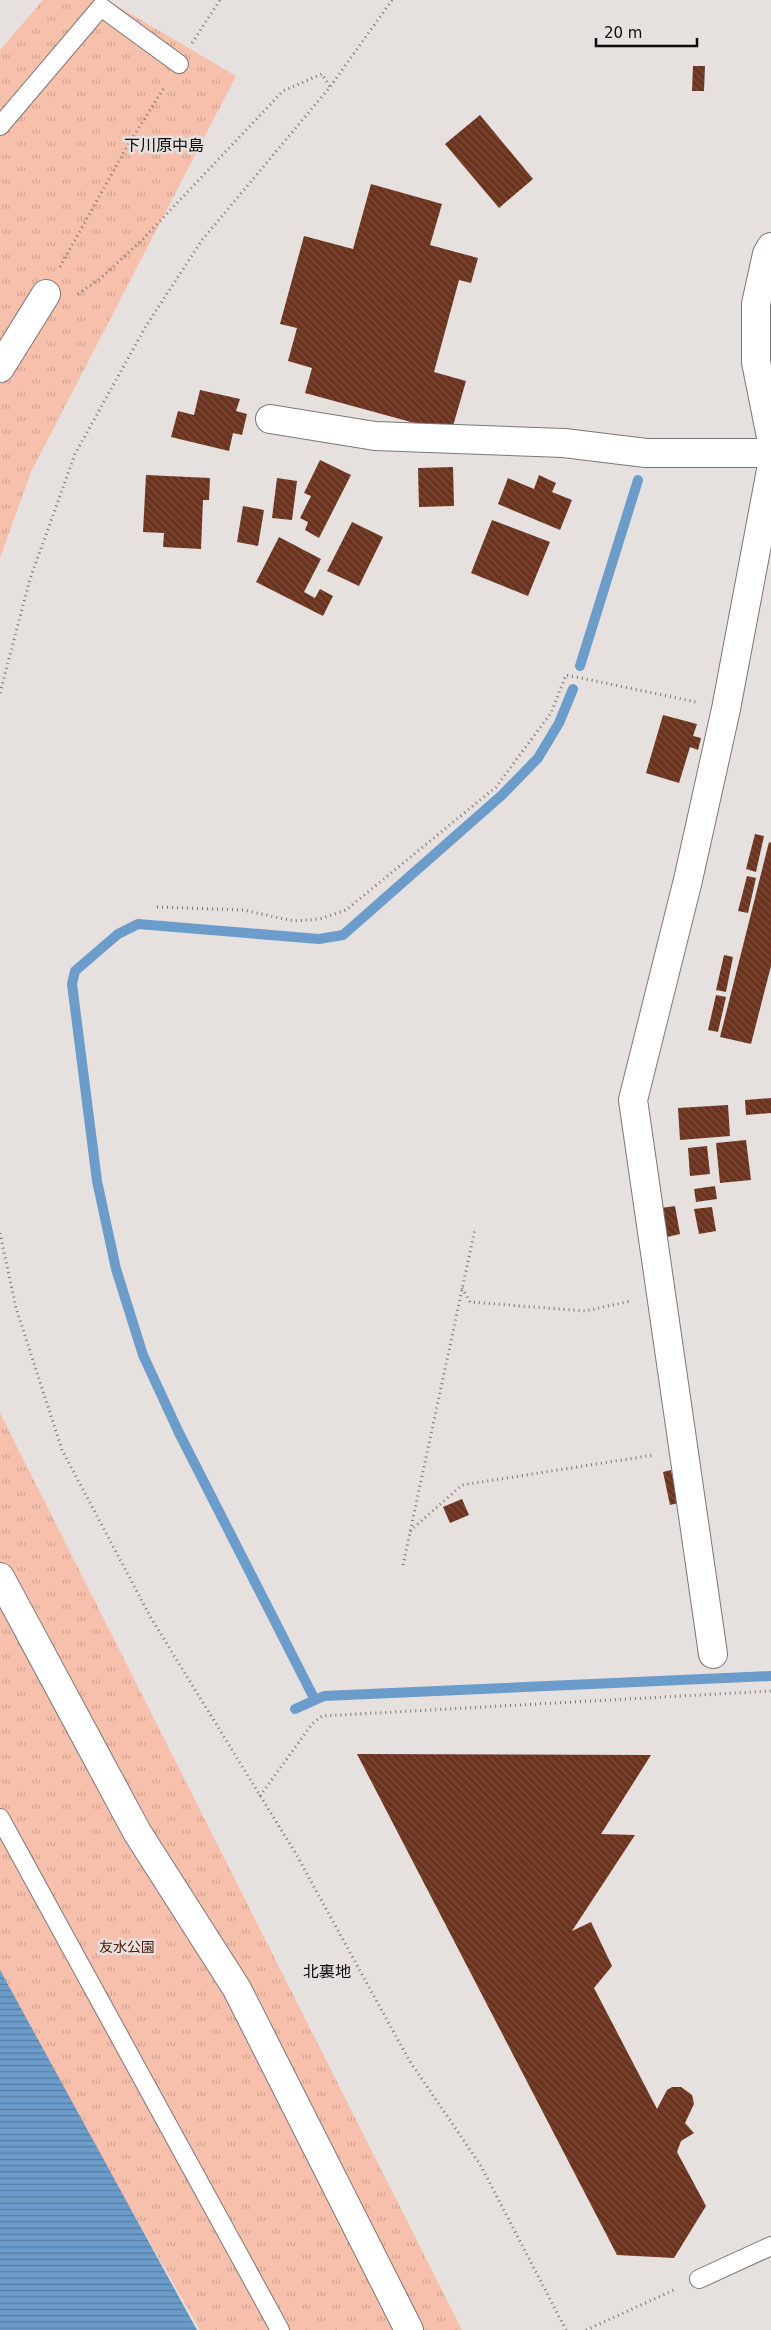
<svg xmlns="http://www.w3.org/2000/svg" width="771" height="2330" font-family="'DejaVu Sans','Noto Sans JP',sans-serif">
  <defs>
    <pattern id="park-tufts" width="24" height="20" patternUnits="userSpaceOnUse" patternTransform="scale(1.25)"><rect width="24" height="20" fill="#f7c0ac"/><path d="M3 7l-1-3M5 7V3M7 7l1-3M15 17l-1-3M17 17v-4M19 17l1-3" fill="none" stroke="#d3a493"/></pattern>
    <pattern id="water-rules" width="6" height="5" patternUnits="userSpaceOnUse" patternTransform="scale(1.25)"><rect width="6" height="5" fill="#6c9cca"/><path d="M0 2.5h6" fill="none" stroke="#577da2"/></pattern>
    <pattern id="building-back-hatch" width="6" height="6" patternUnits="userSpaceOnUse" patternTransform="scale(1.25)"><rect width="6" height="6" fill="#6b331e"/><path d="M-1 5l2 2M0 0l6 6M5-1l2 2" fill="none" stroke="#7a4d3c"/></pattern>
  </defs>
  <rect width="100%" height="100%" fill="#e6e1df"/>
  <path fill="url(#park-tufts)" d="M43,0H107L236,76L31,472L0,558V50Z
    M0,1413L462,2330H200L0,1980Z"/>
  <path fill="url(#water-rules)" d="M0,1970L197,2330H0Z"/>
  <g fill="none" stroke-linecap="round" stroke-linejoin="round">
    <path stroke="#6c9cca" stroke-width="10" d="M580,666L638,480
      M315,1700L179,1433L143,1355L116,1269L97,1181L72,984L75,971L118,934L138,924L319,939L343,935L502,795L538,758L559,723L573,689
      M295,1709L324,1696L771,1676"/>
  </g>
  <path fill="url(#building-back-hatch)" d="M693,66H705L704,91H692Z
    M480,115L533,179L499,208L445,144Z
    M371,184L442,204L430,245L478,258L471,283L459,280L434,372L466,381L451,433L305,393L312,368L288,361L297,328L280,324L304,236L353,249Z
    M200,390L240,399L236,411L247,414L242,435L233,433L229,451L171,437L178,411L194,415Z
    M320,460L351,475L319,538L305,530L308,522L300,518L311,496L304,493Z
    M453,467L454,506L419,507L418,468Z
    M146,475L210,478L209,500H203L201,549L163,547L164,533L143,532Z
    M539,475L556,483L552,492L572,500L560,530L498,504L508,478L534,489Z
    M277,478L297,481L292,520L272,518Z
    M243,506L264,510L258,546L237,542Z
    M492,520L550,542L528,596L471,573Z
    M352,522L383,537L359,586L327,571Z
    M279,537L321,559L304,592L315,598L320,589L333,596L323,616L256,582Z
    M663,715L697,724L693,736L701,738L698,750L690,747L679,783L646,773Z
    M755,834L764,836L756,872L746,869Z
    M769,842L771,843V966L751,1044L720,1037Z
    M747,876L756,878L748,913L738,911Z
    M724,955L733,957L726,992L716,990Z
    M716,995L726,997L718,1032L708,1030Z
    M771,1098V1113L746,1115L745,1100Z
    M728,1105L730,1136L680,1140L678,1108Z
    M746,1140L751,1180L720,1183L716,1143Z
    M707,1146L710,1174L690,1176L688,1148Z
    M715,1186L717,1199L696,1202L694,1189Z
    M675,1206L680,1234L667,1237L661,1208Z
    M712,1207L716,1231L699,1234L694,1209Z
    M671,1470L678,1503L670,1505L663,1472Z
    M462,1499L469,1515L450,1523L443,1507Z
    M357,1754L651,1755L601,1834L635,1835L572,1931L591,1922L612,1966L594,1988L657,2109L667,2090L672,2087H681L692,2095L694,2104L685,2123L694,2133L681,2141L677,2152L706,2206L674,2258L617,2255Z"/>
  <g fill="none" stroke-linecap="round" stroke-linejoin="round">
    <g stroke="#7b7775" stroke-width="20">
      <path id="service" d="M0,126L101,7L179,64
        M0,1818L280,2330
        M699,2279L771,2246"/>
    </g>
    <g stroke="#7b7775" stroke-width="30">
      <path id="minor" d="M771,247L767,254L756,304V362L771,437
        M0,368L46,294
        M270,419L375,436L564,443L646,453H771
        M0,1577L137,1832L237,1989L409,2330
        M713,1654L633,1100L688,880L726,709L771,470"/>
    </g>
    <path stroke="#797675" stroke-width="3" stroke-dasharray="1 4" stroke-linecap="butt" d="M192,43L220,0
      M60,267L125,150L165,86
      M78,294L101,278L143,239L283,91L322,74L330,87
      M0,693L30,579L75,454L146,326L202,240L330,87L392,0
      M157,907L243,910L294,921L320,919L346,910L496,787L551,713L566,675L696,702
      M0,1233L16,1308L62,1450L151,1618L296,1854L409,2060L481,2166L566,2330
      M462,1288L470,1302L585,1311L631,1301
      M410,1531L462,1485L654,1455
      M403,1565L475,1229
      M260,1796L312,1724L322,1716L771,1691
      M586,2330L676,2289"/>
    <use href="#service" stroke="#fff" stroke-width="18"/>
    <use href="#minor" stroke="#fff" stroke-width="28"/>
  </g>
  <g text-anchor="middle" dominant-baseline="central" stroke-width="5" stroke-linejoin="round" paint-order="stroke">
    <g font-size="14" fill="#521800" stroke="#e6e1df">
      <text x="127" y="1947">友水公園</text>
    </g>
    <g font-size="16" fill="#0d0b0b" stroke="#e6e1df">
      <text x="164" y="145">下川原中島</text>
      <text x="327" y="1971">北裏地</text>
    </g>
  </g>
  <path d="M596 38v8h101v-8" fill="none" stroke="#0d0b0b" stroke-width="2.5"/>
  <text x="604" y="38" font-size="15" fill="#0d0b0b" stroke="#e6e1df" stroke-width="4" paint-order="stroke">20 m</text>
</svg>
